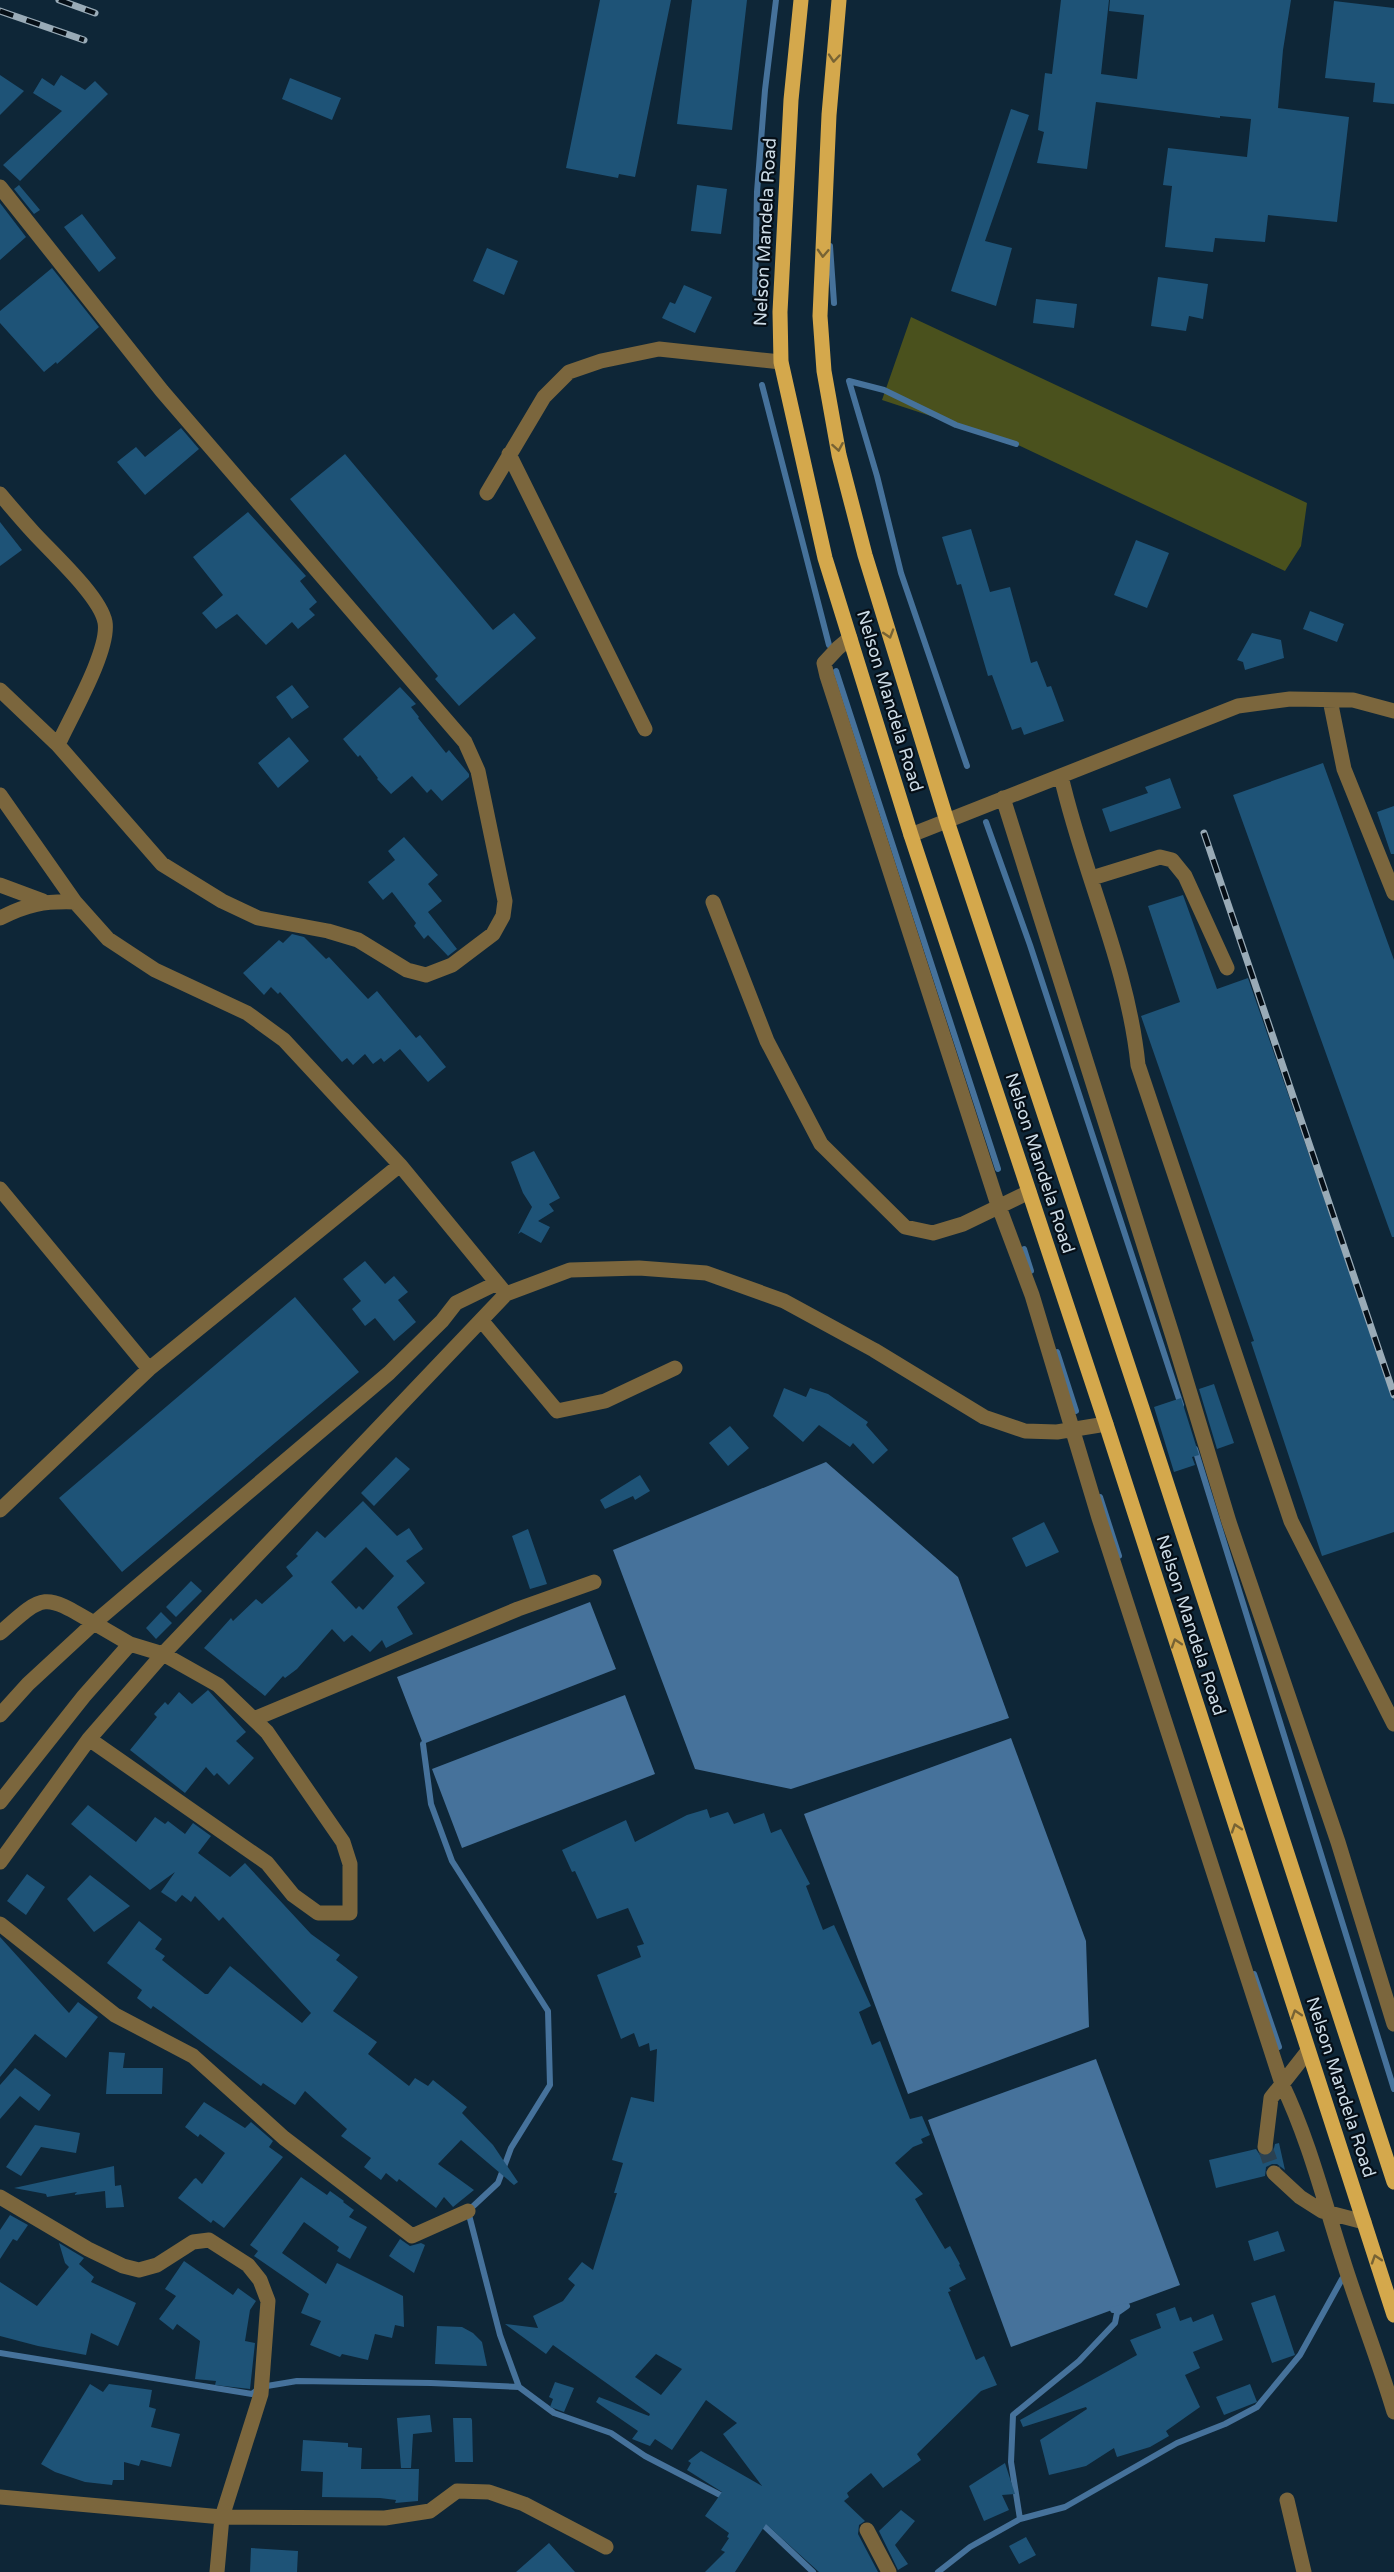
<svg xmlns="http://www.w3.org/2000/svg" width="1394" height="2572" font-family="'Varela Round',sans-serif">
  <rect width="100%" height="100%" fill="#0e2637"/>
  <path fill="#4a511d" d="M911,317L1307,503L1301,546L1285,571L1016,444L882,400Z"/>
  <path fill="#46729b" d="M826,1462L958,1577L1009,1718L791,1789L695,1769L613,1550Z
    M590,1602L616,1669L423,1744L397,1677Z
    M625,1695L655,1774L462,1848L432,1769Z
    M1011,1738L1086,1941L1089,2027L908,2094L804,1814Z
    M1096,2059L1180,2285L1011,2347L928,2120Z"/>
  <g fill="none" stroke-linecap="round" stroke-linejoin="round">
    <path stroke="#46729b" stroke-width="6" d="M830,246L834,303
      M755,293L757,192L765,90L776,0
      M849,381L877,476L901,573L967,766
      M849,381L884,390L956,425L1016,444
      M762,385L829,645
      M836,671L998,1169
      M986,822L1030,945L1181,1405
      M1024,1249L1031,1271
      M1057,1352L1076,1411
      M1195,1449L1394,2089
      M1100,1497L1119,1556
      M423,1744L431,1804L452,1861L548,2011L550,2085L511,2148L498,2183L468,2211L500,2335L519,2387
      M1254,1974L1279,2047
      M0,2353L252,2394L261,2387L297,2381L431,2383L519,2387L554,2413L611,2433L645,2456L726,2498
      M1020,2519L1065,2507L1177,2443L1225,2424L1257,2407L1300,2355L1342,2279
      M759,2521L813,2572
      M938,2572L970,2547L1020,2519L1011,2462L1013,2415L1079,2361L1115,2323L1117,2313L1127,2306L1113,2310"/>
  </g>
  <path fill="#1e5377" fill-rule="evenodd" d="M600,0H671L635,177L619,174L618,178L566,168Z
    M692,0H747L732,130L677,124Z
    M1061,0H1109L1101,74L1137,79L1144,15L1109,11L1110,0H1291L1283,50L1278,108L1349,117L1337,222L1268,215L1265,242L1215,238L1213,252L1165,247L1172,186L1163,185L1168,148L1247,157L1251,119L1220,116V118L1096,102L1087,169L1037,163L1044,132L1038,130L1045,73L1052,74Z
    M1334,1L1394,8V104L1373,102L1375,83L1325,78Z
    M0,75L24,91L0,115Z
    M61,75L85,90L95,81L108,94L20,181L3,165L62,111L33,93L42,78L54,86Z
    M290,78L341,98L332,120L282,99Z
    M1011,109L1029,115L985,241L1012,248L996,306L951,291Z
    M19,185L40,210L34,214L14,189Z
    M697,185L727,189L721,234L691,231Z
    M0,203L26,237L0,260Z
    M82,214L116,258L99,272L64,227Z
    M487,248L518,261L504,295L473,281Z
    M52,268L99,327L57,364L56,362L44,372L0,323V311Z
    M1158,277L1208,284L1203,319L1189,316L1186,331L1151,326Z
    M684,285L712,297L695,333L662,318L670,302L675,304Z
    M1036,299L1077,304L1074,328L1033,323Z
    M181,428L199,449L145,495L117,462L136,447L145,457Z
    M345,454L493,630L514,613L536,638L459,706L435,679L438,676L290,499Z
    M248,512L306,576L300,581L317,602L309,609L315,615L298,629L292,622L266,645L237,614L216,629L202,613L223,595L193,557Z
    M0,522L22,550L0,566Z
    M971,529L990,592L1010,587L1031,663L1037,661L1047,687L1051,686L1064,721L1024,735L1021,727L1012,730L992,675L988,676L961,584L957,585L942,537Z
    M1136,540L1169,553L1147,608L1114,595Z
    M1310,611L1344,624L1337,642L1303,629Z
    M1252,633L1281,640L1284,658L1245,670L1243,662L1237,660Z
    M292,685L309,707L292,719L276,697Z
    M400,687L416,704L411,707L419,717L418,718L446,753L449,750L469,774V777L442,801L431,789L427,793L412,776L391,794L377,779L378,778L360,755L358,757L343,739Z
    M289,737L309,761L278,788L258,763Z
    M1323,763L1394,960V1237H1392L1233,795Z
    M1170,778L1181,808L1110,832L1102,809L1148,793L1145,787Z
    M1394,806V854H1391L1377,812Z
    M404,837L438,875L428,884L442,901L428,912L457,949L448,956L428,935L424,939L414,926L416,923L392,892L383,900L368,882L395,860L388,851Z
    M1183,895L1217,989L1248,978L1394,1401V1532L1322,1556L1251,1342L1254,1341L1141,1016L1180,1002L1148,906Z
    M292,934L304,937L326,959L329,957L368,999L377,991L416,1038L420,1035L446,1067L428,1082L400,1049L384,1062L381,1058L373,1064L365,1054L353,1065L347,1058L342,1062L280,992L278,994L271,987L264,995L243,973L279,940L283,943Z
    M534,1151L560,1198L549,1204L554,1211L538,1221L550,1227L541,1243L521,1232L518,1234L532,1207L523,1193L511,1162Z
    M365,1261L385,1284L394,1276L408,1292L398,1300L416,1322L394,1341L375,1318L365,1326L352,1309L361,1301L343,1279Z
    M295,1297L359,1372L122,1572L59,1498Z
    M1214,1384L1234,1443L1217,1449L1199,1389Z
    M784,1388L806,1397L810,1388L828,1394L868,1422L866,1425L888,1450L873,1464L853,1443L850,1447L819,1425L803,1442L773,1416Z
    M1181,1398L1199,1455L1192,1457L1195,1465L1174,1472L1154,1407Z
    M730,1426L749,1448L728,1466L709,1443Z
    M396,1457L410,1469L374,1506L361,1493Z
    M640,1475L650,1491L635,1500L633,1496L605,1509L600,1500Z
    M363,1501L397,1536L409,1528L423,1549L406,1561L425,1583L397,1607L413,1634L386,1648L382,1640L370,1652L352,1635L344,1642L332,1629L297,1669L285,1678L283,1676L265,1696L204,1648L231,1618L233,1621L256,1599L262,1604L293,1576L286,1567L298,1556L296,1554L317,1531L325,1538ZM366,1547L394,1576L363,1610L359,1606L356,1609L331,1582Z
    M1044,1522L1059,1552L1026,1567L1012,1538Z
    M528,1529L547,1584L530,1589L512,1536Z
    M191,1581L202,1591L176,1617L166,1607Z
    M161,1612L172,1623L156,1639L146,1628Z
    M208,1690L246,1732L236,1741L254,1758L229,1785L217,1773L214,1776L206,1767L185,1793L130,1750L157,1717L154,1714L165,1702L168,1705L179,1692L192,1704Z
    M88,1805L136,1842L155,1817L165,1824L168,1821L185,1834L193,1823L211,1836L198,1853L230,1877L245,1863L311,1934L340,1955L336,1960L358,1977L333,2011L377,2042L368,2054L409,2086L415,2078L428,2086L433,2080L467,2107L462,2113L493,2145L518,2182L514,2185L461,2140L438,2164L474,2190L453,2207L444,2197L436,2208L399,2179L397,2182L386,2173L381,2180L364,2167L371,2158L341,2136L347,2129L305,2091L295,2105L263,2083L261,2086L163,2013L153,2006L151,2009L137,1998L142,1990L107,1963L139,1921L162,1939L155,1949L165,1956L162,1960L205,1994H208L230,1966L302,2023L311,2013L223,1917L219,1921L195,1896L191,1902L182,1895L176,1902L161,1892L175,1872L150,1890L71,1824Z
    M707,1809L710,1818L728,1812L734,1824L764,1813L771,1833L781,1829L810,1884L806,1886L823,1930L834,1925L871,2006L859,2012L872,2045L880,2041L910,2119L922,2116L930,2135L921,2139L923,2143L913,2147L895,2163L923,2194L915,2199L945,2249L950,2246L960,2264L959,2265L966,2279L949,2288L951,2291L948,2292L976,2360L984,2356L997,2385L981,2391L917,2454L921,2460L883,2488L871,2473L847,2493L849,2497L844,2501L865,2521L859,2525L858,2534L878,2572H819L766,2524L735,2572H705L725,2552L721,2550L729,2538L727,2537L729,2533L705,2516L722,2492L687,2470L691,2463L688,2461L701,2451L762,2486L723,2434L737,2423L706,2400L672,2450L655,2439L650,2446L632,2439L638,2431L596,2402L599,2397L649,2416L650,2414L553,2345L546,2354L505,2324L538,2328L533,2316L563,2301L575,2285L568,2279L582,2262L593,2270L617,2193H614L623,2163L612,2160L631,2097L654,2102L657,2049L650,2051L649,2043L639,2047L634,2033L621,2039L597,1975L641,1957L637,1946L644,1944L628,1908L597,1919L575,1871L572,1872L562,1850L626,1820L635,1842L687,1815ZM656,2354L682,2369L661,2395L635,2377Z
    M27,1874L45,1887L26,1915L7,1901Z
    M90,1875L130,1906L94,1932L67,1899Z
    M0,1937L69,2013L78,2002L98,2017L66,2058L35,2034L0,2077Z
    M109,2052L125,2053L123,2068H163L162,2094H106Z
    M15,2068L51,2095L39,2111L20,2096L0,2119V2085Z
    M204,2102L245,2128L251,2122L273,2141L269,2147L283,2157L224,2228L213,2220L211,2223L178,2198L194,2179L196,2178L202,2184L225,2153L200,2134L198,2137L185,2127Z
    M35,2125L80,2133L76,2153L41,2147L21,2176L6,2167Z
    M1279,2143L1285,2170L1277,2164H1272L1266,2167L1265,2176L1216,2188L1209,2160L1256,2149L1260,2155L1268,2156L1273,2152L1275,2144Z
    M114,2166L115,2186L121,2185L124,2207L106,2208L105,2191L74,2195L77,2192L47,2197L46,2194L14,2188Z
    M301,2177L327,2195L330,2191L344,2201L343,2202L354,2210L349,2217L367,2227L350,2259L337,2251L339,2247L304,2222L282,2253L326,2284L337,2263L403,2296L404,2327L395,2325L392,2338L375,2334L368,2360L342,2354L340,2357L310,2345L321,2321L301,2313L309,2294L254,2256L258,2251L250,2245Z
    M10,2215L28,2225L17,2241L13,2239L0,2259V2230Z
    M1278,2231L1285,2251L1254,2261L1248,2241Z
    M400,2239L410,2246L421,2243L425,2245L414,2273L389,2256Z
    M59,2243L84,2258L79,2264L94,2277L91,2282L136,2303L118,2346L91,2333L86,2355L38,2346L0,2336V2282L37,2306L69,2267L65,2263Z
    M184,2261L233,2295L238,2288L256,2301L250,2310L245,2341L255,2343L250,2389L215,2385L216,2381L195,2379L200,2341L177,2324L173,2330L159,2319L176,2296L165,2289Z
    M1275,2295L1295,2355L1272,2363L1251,2303Z
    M1175,2307L1180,2321L1191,2317L1193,2322L1213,2314L1223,2340L1193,2352L1200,2368L1185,2375L1200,2407L1166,2431L1169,2436L1150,2447L1117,2457L1114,2448L1086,2466L1049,2475L1040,2440L1087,2409L1086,2407L1023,2427L1020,2420L1137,2355L1130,2340L1161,2328L1156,2314Z
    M437,2326L462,2327L473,2333L482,2342L487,2366L435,2364Z
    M555,2382L574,2388L564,2412L550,2407L553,2399L549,2397Z
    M90,2384L103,2392L109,2384L152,2390L149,2407L156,2409L151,2427L180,2434L171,2467L141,2460L139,2466L124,2462V2480H113L112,2485L85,2482L55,2472L41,2464Z
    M1250,2384L1257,2402L1224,2415L1216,2397Z
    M430,2415L432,2432L413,2434L411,2468H401L397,2418Z
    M453,2418H471L472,2420L473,2462H455Z
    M303,2440L348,2443V2447L362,2448L361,2469H419L418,2501L395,2503L396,2500L380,2498L322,2497L323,2472L301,2471Z
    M1005,2463L1015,2494L1002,2495L1009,2510L984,2521L969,2486Z
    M901,2510L915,2521L895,2545L908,2564L898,2570L879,2531Z
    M1026,2537L1036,2555L1019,2564L1009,2546Z
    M549,2543L575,2572H516Z
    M251,2548L298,2551L297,2572H250Z"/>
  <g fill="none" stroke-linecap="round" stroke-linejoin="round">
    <path stroke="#2a4151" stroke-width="15" stroke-dasharray="15 8" stroke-linecap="butt" d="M1265,2147L1274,2173"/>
    <path stroke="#7b663d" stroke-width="15" d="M0,187L162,391L465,742L478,771L505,901L503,916L493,934L452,965L426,975L407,970L358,940L328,931L258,918L222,901L162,864L58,745L0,690
      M509,454L645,729
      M487,493L544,397L569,372L601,361L659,349L781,362
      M0,494C11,507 22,520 33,532C51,552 100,596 105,622C110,650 70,718 58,745
      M850,638L838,648L824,663L827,676L996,1199L1032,1295L1099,1518L1282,2084C1309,2140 1324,2201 1343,2260C1359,2311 1379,2361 1394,2412
      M1330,700L1344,769L1394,893
      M1061,776C1083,873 1128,965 1138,1065L1291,1521L1394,1724
      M0,795L75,902L108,939L155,970L247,1013L284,1040L400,1165L506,1294
      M1003,798L1173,1337L1229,1522L1338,1842L1394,2024
      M911,835L1238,706L1290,699L1353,700L1394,711
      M1092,878L1160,857L1172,860L1185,876L1227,968
      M0,885L43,901
      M713,902L767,1041L821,1144L905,1227L933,1233L963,1224L1029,1192
      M0,918C28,904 44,901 75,902
      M0,1189L149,1369
      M481,1320L557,1411L605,1401L675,1368
      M0,1510L149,1369L400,1165
      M0,1633C45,1593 43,1593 94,1623L389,1373L442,1321L456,1303L497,1283
      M0,1715L28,1684L94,1623L130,1644L163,1654L218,1685L267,1732L343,1842L350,1864V1913H318L293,1895L267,1863L89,1739
      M254,1719L518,1609L594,1582
      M0,1802L84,1696L130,1644
      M0,1862L89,1739L163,1654L506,1294L570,1270L639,1268L706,1273L784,1301L874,1350L984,1417L1025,1431L1057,1432L1106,1424
      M0,1924L115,2015L193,2056L284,2138L412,2236L468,2211
      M1265,2147L1271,2098L1308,2051
      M1274,2173L1300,2197L1322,2211L1364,2222
      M0,2197L88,2249L123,2266L139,2270L157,2265L193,2242L209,2240L248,2265L260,2280L268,2301L261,2394L222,2517L217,2572
      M0,2497L222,2517L385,2518L430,2511L457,2491L489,2492L524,2504L606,2547
      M1287,2500L1304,2572
      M867,2530L889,2572"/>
    <path stroke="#d4a84c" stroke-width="15" d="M801,0L791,100L780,312L781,362L825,558L911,835L1106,1424L1394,2315
      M839,0L829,115L820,316L824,371L839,455L865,555L947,821L1142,1408L1394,2182"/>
    <g stroke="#99abb7" stroke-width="7">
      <path id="rail" d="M59,0L95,13
        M0,11L84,40
        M1204,833L1394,1395"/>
    </g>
    <use href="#rail" stroke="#050e16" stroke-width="4.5" stroke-dasharray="14" stroke-linecap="butt"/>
  </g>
  <defs><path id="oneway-chevron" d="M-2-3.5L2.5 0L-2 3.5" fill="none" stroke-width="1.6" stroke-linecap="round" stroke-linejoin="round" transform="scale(1.5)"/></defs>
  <g stroke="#776334">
    <use href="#oneway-chevron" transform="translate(834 58) rotate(95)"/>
    <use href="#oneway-chevron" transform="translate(823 253) rotate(93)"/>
    <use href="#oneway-chevron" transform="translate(838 447) rotate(80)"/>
    <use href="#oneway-chevron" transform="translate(889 634) rotate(73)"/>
    <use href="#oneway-chevron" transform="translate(1176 1643) rotate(-108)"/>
    <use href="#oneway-chevron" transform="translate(1236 1828) rotate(-108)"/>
    <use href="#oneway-chevron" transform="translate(1296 2014) rotate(-108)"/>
    <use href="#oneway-chevron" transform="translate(1376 2259) rotate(-108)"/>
  </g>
  <g text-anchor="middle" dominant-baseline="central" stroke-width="4.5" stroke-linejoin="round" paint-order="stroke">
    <g font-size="18" fill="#ccdbe6" stroke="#050e16">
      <text transform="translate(765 232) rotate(-87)">Nelson Mandela Road</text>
      <text transform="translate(890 701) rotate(73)">Nelson Mandela Road</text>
      <text transform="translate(1040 1163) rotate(72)">Nelson Mandela Road</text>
      <text transform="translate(1191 1625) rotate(72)">Nelson Mandela Road</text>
      <text transform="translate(1341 2087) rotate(72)">Nelson Mandela Road</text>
    </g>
  </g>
</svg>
